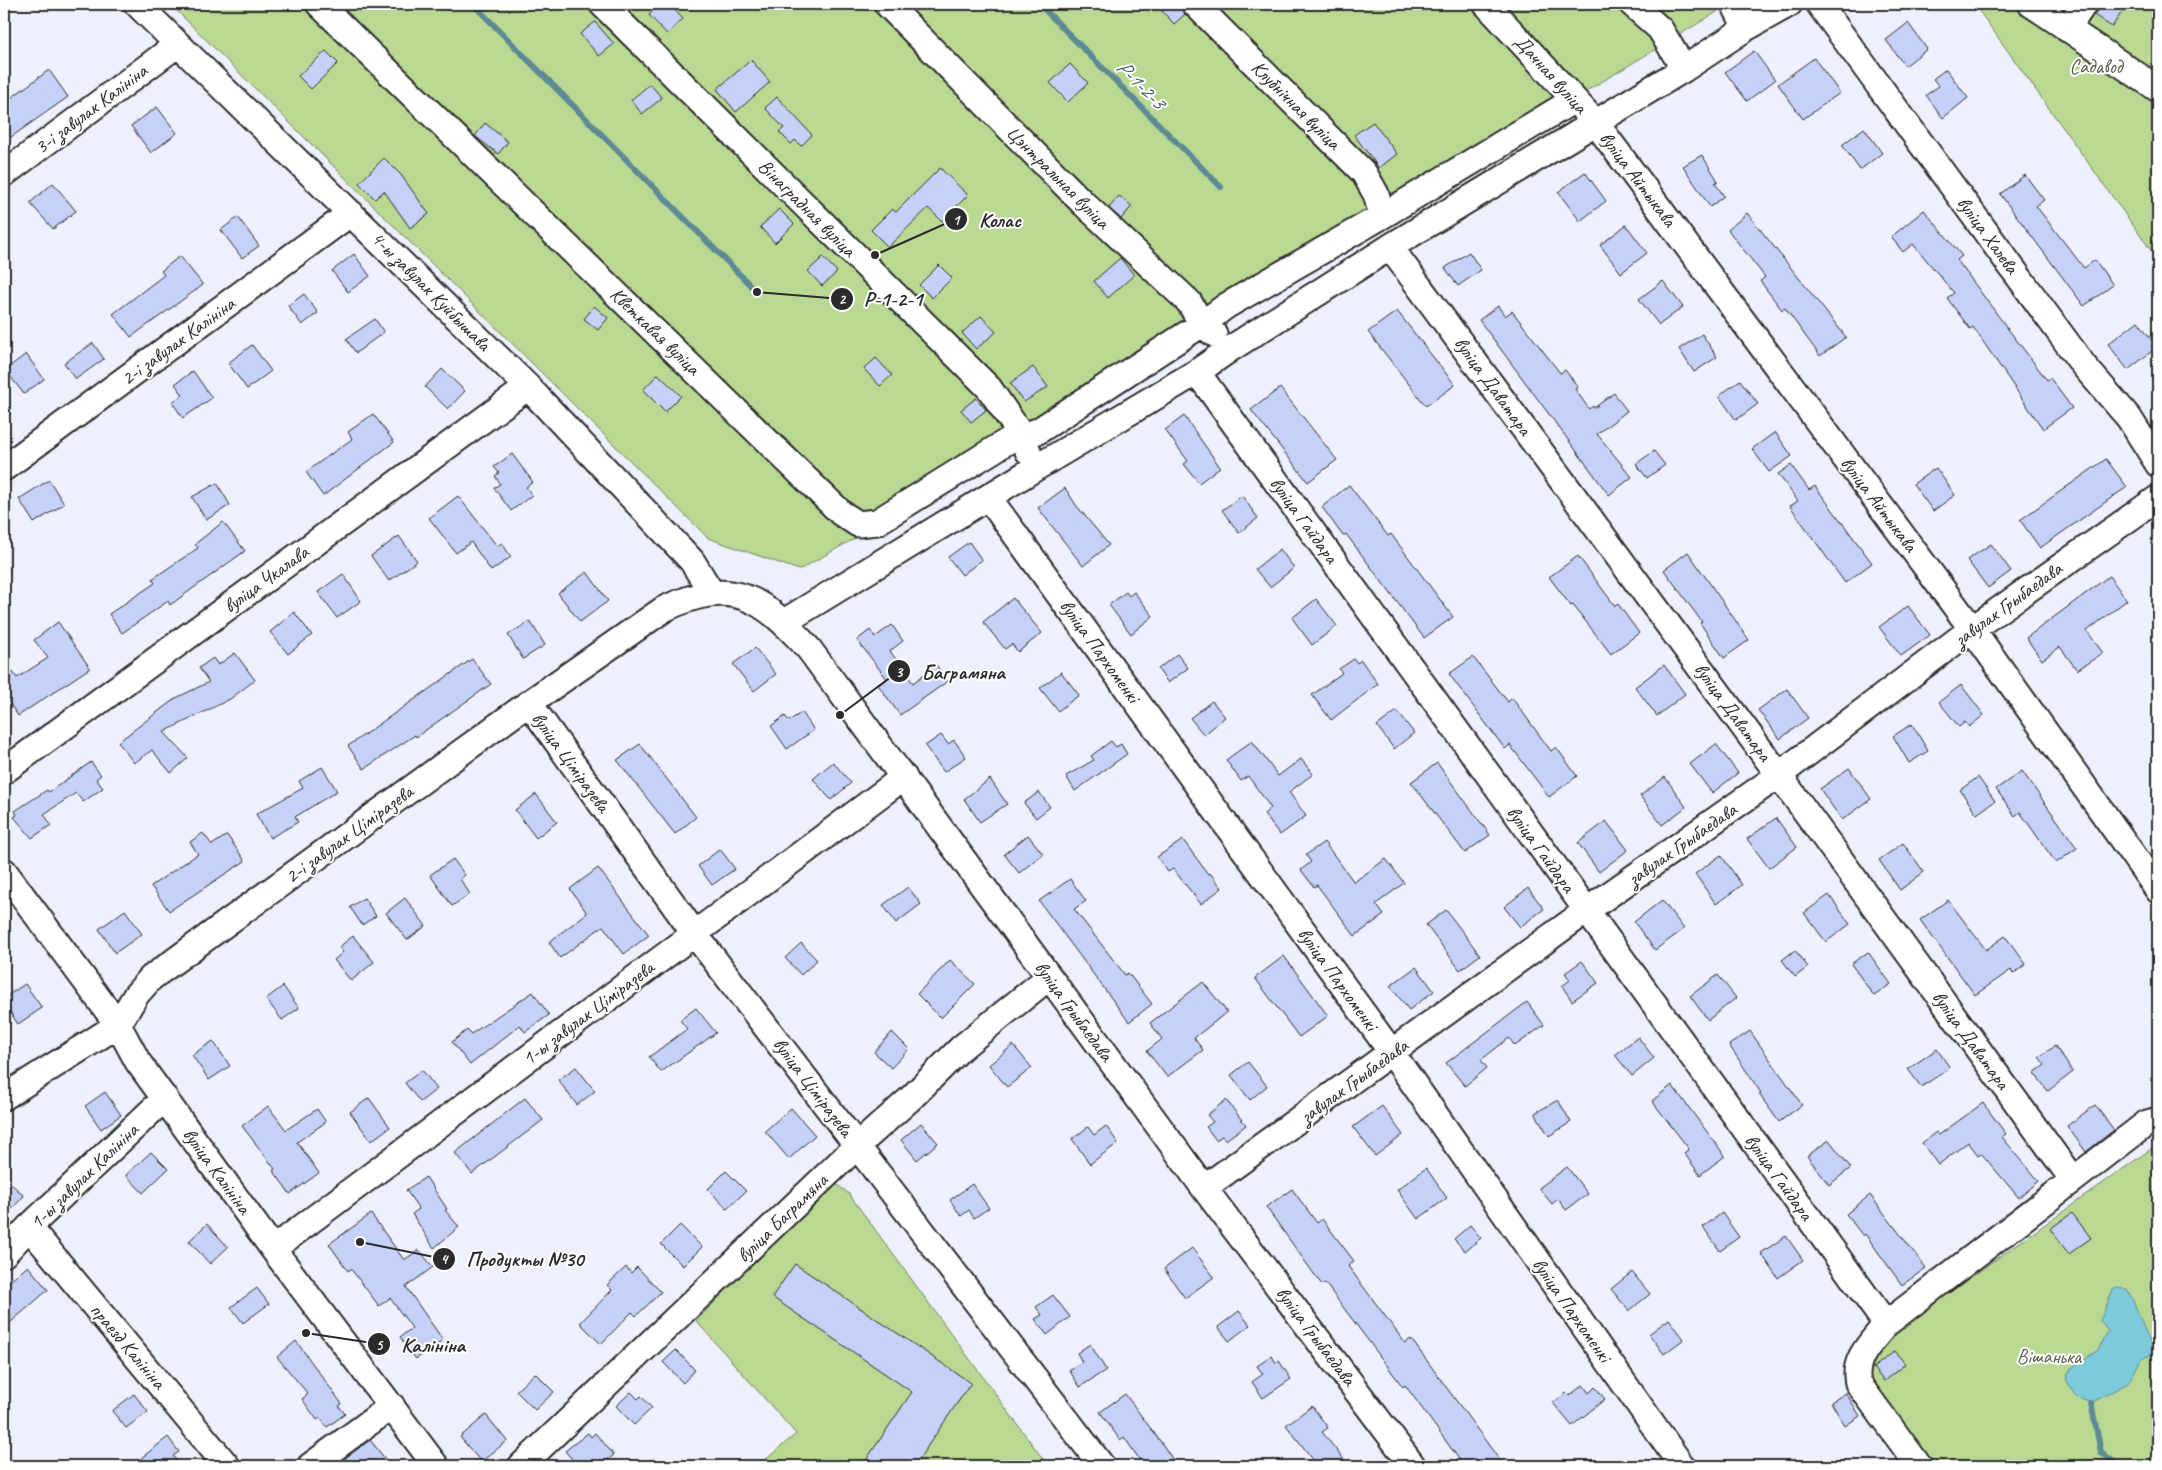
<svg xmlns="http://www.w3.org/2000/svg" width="2162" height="1470" font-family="Caveat,sans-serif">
  <rect width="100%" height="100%" fill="#eef1fd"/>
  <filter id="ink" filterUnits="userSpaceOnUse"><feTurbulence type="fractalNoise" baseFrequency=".02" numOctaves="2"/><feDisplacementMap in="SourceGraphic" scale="10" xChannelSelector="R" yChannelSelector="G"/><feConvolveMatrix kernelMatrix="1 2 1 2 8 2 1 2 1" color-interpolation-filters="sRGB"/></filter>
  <g filter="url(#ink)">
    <path fill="#b9d891" stroke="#72825e" d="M170,4H1717V12L1565,104L1089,406L799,570L708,538Z
      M1974,4H2158V260Z
      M2158,1144V1466H1932L1868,1376L1870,1357L1891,1334Z
      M833,1181L849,1194L1048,1466H758L796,1434L696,1321Z"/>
    <path fill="#7dcadc" stroke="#5c8a95" d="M2114,1288L2127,1289C2137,1306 2141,1324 2150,1342L2158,1343V1353L2142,1358L2128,1383L2091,1403L2076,1397L2066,1379L2071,1368L2098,1350L2108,1331L2100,1321Z"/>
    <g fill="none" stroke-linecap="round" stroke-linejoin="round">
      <path stroke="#5c8a95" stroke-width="6" d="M473,4L757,292
        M1039,4L1221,187
        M2091,1403L2101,1452L2119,1466"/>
    </g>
    <path fill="#c5d1f8" stroke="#2b2b2b" d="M660,4H669L683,19L667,34L649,15Z
      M1171,4H1179L1185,14L1174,24L1162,11Z
      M2102,4H2127L2112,27L2094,15Z
      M595,22L614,44L599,56L580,34Z
      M1908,23L1927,49L1905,66L1886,40Z
      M326,51L338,63L311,89L298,76Z
      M1754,51L1775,80L1747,101L1725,72Z
      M1814,58L1840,93L1803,119L1778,84Z
      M751,60L770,82L736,112L717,89Z
      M1070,64L1088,83L1068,102L1050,83Z
      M1946,69L1968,98L1943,118L1926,95L1939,86L1933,79Z
      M49,70L68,97L4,142V103Z
      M650,84L662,98L642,114L631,100Z
      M777,97L812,135L801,146L795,140L791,144L779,132L784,128L765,108Z
      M157,107L177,133L151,153L131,126Z
      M1373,122L1397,154L1379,168L1354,135Z
      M485,123L508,142L498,154L475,136Z
      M1864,128L1882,153L1860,170L1842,145Z
      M1702,155L1718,181L1715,183L1724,196L1710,207L1683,166Z
      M384,158L401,175L429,214L410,228L384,191L375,199L359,183Z
      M940,168L968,195L942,221L928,208L888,247L871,230L892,209L896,212Z
      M1585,172L1606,201L1580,221L1558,192Z
      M2025,175L2044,200L2036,206L2084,268L2095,260L2113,285L2084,306L2000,194Z
      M53,183L76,211L53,229L30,203Z
      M1119,196L1132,206L1121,219L1109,208Z
      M779,209L794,224L775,243L760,227Z
      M1924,210L1962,256L1957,260L2005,325L2047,380L2050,378L2072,408L2043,429L1973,327L1970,329L1947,298L1954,293L1913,244L1903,252L1891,237Z
      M1747,213L1846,337L1820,356L1785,308L1782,310L1760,281L1765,277L1728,230Z
      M238,217L259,246L242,258L221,230Z
      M1626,225L1647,253L1621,273L1600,245Z
      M1469,252L1481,270L1458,286L1445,268Z
      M354,254L370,276L348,292L332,271Z
      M180,256L203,285L131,337L113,314L164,275L161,271Z
      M823,257L837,272L822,286L808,271Z
      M1120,258L1134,275L1108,298L1094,281Z
      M939,265L952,278L932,298L919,285Z
      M1663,281L1683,307L1659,325L1639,299Z
      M304,294L318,313L302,325L288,306Z
      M594,306L608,318L598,330L584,319Z
      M1498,306L1505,316L1512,311L1560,373L1565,370L1578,387L1575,389L1589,409L1593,406L1594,408L1614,393L1627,411L1597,434L1632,477L1609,495L1479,320Z
      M1397,311L1455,385L1426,406L1368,332Z
      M981,316L996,332L976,349L962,333Z
      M375,319L384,332L356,353L346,339Z
      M2138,321L2157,347L2128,370L2108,344Z
      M1702,334L1717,357L1694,372L1679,349Z
      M93,343L104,359L76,379L64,363Z
      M252,345L271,371L247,389L228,363Z
      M26,354L44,379L24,394L5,370Z
      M876,358L892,375L880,386L864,369Z
      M1033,367L1048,387L1024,402L1010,383Z
      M442,369L465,391L448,409L425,387Z
      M193,371L212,398L183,418L172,402L183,395L175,384Z
      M658,374L681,396L665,412L643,390Z
      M1740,380L1758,404L1736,420L1719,396Z
      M1280,388L1337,460L1308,482L1251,410Z
      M976,398L986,410L971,422L961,410Z
      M373,414L394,442L323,496L306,472L352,439L348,432Z
      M1184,416L1220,467L1199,483L1184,464L1188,461L1165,430Z
      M1775,432L1792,456L1769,472L1752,449Z
      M1654,451L1665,465L1647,478L1636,464Z
      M512,454L533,482L526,487L532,495L511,511L494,488L500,484L495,476L499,473L494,467Z
      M2106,459L2127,487L2040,548L2020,520Z
      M1791,465L1809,490L1815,486L1872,563L1845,583L1790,506L1798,501L1778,474Z
      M1936,468L1955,495L1933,511L1913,484Z
      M49,480L64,504L34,523L19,499Z
      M217,483L230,505L206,520L192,497Z
      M1349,485L1388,536L1391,534L1453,617L1424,638L1346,534L1343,536L1322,507Z
      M1065,488L1076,505L1109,545L1083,566L1038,508Z
      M458,496L497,546L502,543L511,557L491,571L471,542L456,553L429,518Z
      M1242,496L1258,518L1239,533L1222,510Z
      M223,522L245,551L170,605L168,601L122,633L109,614L155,583L152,579L198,548L195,544Z
      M399,536L417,561L389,581L371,556Z
      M969,542L982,560L962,575L948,557Z
      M1991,544L2011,571L1988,588L1967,560Z
      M1280,549L1294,568L1270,587L1255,569Z
      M1688,552L1749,640L1724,658L1700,623L1702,622L1664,570Z
      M1578,556L1615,606L1618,604L1639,633L1611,654L1573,605L1571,606L1549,577Z
      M587,572L608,601L580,622L558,593Z
      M343,574L361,601L337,618L318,592Z
      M2109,576L2127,600L2087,631L2103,653L2077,670L2060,647L2042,660L2026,638Z
      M1126,592L1129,596L1134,592L1153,616L1131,634L1109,605Z
      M1013,598L1042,633L1018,652L1012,644L1005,649L983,622Z
      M1316,599L1337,626L1312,645L1292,618Z
      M1908,606L1930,635L1901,656L1879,627Z
      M294,612L312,635L288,654L270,632Z
      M530,621L545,645L523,659L508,635Z
      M58,622L90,668L18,716L4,695V660L17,678L48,658L34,640Z
      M892,625L903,641L890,651L913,683L936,665L948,681L900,715L878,685L887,679L857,640L870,630L875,637Z
      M755,648L776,674L754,691L733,664Z
      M235,653L255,680L230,699L164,732L188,758L171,773L152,750L134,763L118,742L176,698L209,682L199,668L213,658L218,665Z
      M1177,654L1188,668L1168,683L1158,669Z
      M1473,657L1508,702L1512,698L1551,751L1556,747L1577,776L1549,797L1510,745L1505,749L1449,674Z
      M472,659L491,684L416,737L415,735L364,769L348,746Z
      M1354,659L1357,663L1361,660L1378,684L1331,720L1312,695L1342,673L1339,669Z
      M1664,665L1685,694L1657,716L1635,687Z
      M1061,672L1079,695L1058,711L1040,688Z
      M1961,685L1984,715L1969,727L1965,722L1959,727L1939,702Z
      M1787,689L1808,718L1780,739L1758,710Z
      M1212,701L1225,717L1204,735L1190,718Z
      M1397,711L1414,733L1394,749L1377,726Z
      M802,712L814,730L787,749L771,726L785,716L789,721Z
      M1912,724L1928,751L1909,763L1893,736Z
      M941,735L948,744L954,740L966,757L944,772L925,746Z
      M1111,741L1116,747L1121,744L1127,754L1075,791L1066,776L1094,760L1091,756Z
      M1252,741L1278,776L1301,759L1313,774L1289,792L1306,816L1280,835L1264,814L1271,808L1248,776L1241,781L1226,760Z
      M640,744L696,817L675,834L617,760Z
      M1716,744L1738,773L1712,793L1690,764Z
      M91,762L101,775L96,779L103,788L83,802L76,793L44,814L51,825L32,838L14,817L17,815L15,811L47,790L49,792Z
      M833,762L851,783L831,800L813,779Z
      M1437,763L1490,835L1465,853L1411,782Z
      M322,767L337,791L295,817L298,822L270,838L256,814L303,788L299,781Z
      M1849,768L1871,799L1842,820L1820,789Z
      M2022,771L2077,848L2056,863L2020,812L2015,816L1996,789Z
      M1665,777L1686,807L1662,825L1640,796Z
      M1978,777L1995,801L1977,814L1960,790Z
      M990,779L1007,804L980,822L964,799Z
      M1039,792L1050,807L1036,818L1024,803Z
      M536,794L557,822L536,838L515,810Z
      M1776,818L1797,847L1769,868L1747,839Z
      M1606,821L1628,850L1599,872L1578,843Z
      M203,833L212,845L227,835L245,861L169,911L151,886L198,854L190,842Z
      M1028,835L1043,854L1019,873L1004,854Z
      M1183,840L1208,874L1210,873L1222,888L1201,904L1173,869L1168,872L1157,857Z
      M1324,842L1354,882L1386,859L1404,883L1376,904L1384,915L1355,936L1317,885L1314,887L1301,870L1311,862L1306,855Z
      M1903,843L1924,872L1900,890L1879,860Z
      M720,849L735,869L712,885L698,866Z
      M1721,855L1742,885L1716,904L1695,874Z
      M453,859L465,875L460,879L470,894L452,906L430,875Z
      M598,868L649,935L624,954L603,926L560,958L549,942L587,913L570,889Z
      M1070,879L1086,901L1074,909L1125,975L1128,973L1152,1004L1129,1022L1039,901Z
      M908,887L921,904L896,923L883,905Z
      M1528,888L1544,909L1520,927L1504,907Z
      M1829,895L1850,924L1826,942L1804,913Z
      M364,898L376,916L362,925L350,907Z
      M405,898L426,926L407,940L386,913Z
      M1662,900L1684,929L1655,950L1634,922Z
      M1948,900L1986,950L2005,936L2026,964L2013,974L2011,970L1975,995L1920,920Z
      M125,910L142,934L115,953L99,929Z
      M1446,910L1480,955L1460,970L1426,925Z
      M353,936L374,962L351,981L334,960L343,952L339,947Z
      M801,943L817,960L801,975L785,958Z
      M1795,950L1808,967L1795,977L1782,960Z
      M1868,952L1891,984L1874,996L1851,964Z
      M1284,956L1328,1016L1299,1037L1255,978Z
      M950,960L975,984L941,1018L917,994Z
      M1582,961L1598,983L1572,1001L1562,986L1570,980L1565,973Z
      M1416,967L1434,991L1409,1010L1390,986Z
      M1718,975L1736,998L1708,1020L1690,996Z
      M1203,982L1227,1012L1194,1038L1203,1050L1167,1077L1147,1051L1162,1039L1150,1023Z
      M25,984L42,1008L18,1024L4,1003V998Z
      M283,986L299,1008L282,1020L266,999Z
      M533,992L549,1015L525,1032L520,1025L470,1065L452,1042L467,1030L471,1034Z
      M1527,1002L1544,1025L1515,1046L1509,1038L1481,1060L1487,1068L1465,1086L1446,1063Z
      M696,1008L716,1033L661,1072L649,1057L687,1029L680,1020Z
      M1750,1031L1802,1105L1779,1122L1759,1094L1761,1093L1729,1045Z
      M892,1032L909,1049L891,1068L874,1052Z
      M1638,1037L1654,1058L1632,1076L1615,1055Z
      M213,1041L230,1066L209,1080L192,1055Z
      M1013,1045L1032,1068L1007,1087L989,1065Z
      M2055,1046L2073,1072L2048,1091L2034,1073L2045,1065L2039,1057Z
      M1937,1049L1950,1068L1921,1087L1908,1069Z
      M1248,1062L1267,1086L1250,1100L1231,1075Z
      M576,1067L595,1091L577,1105L558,1080Z
      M422,1070L437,1089L420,1102L405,1083Z
      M1672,1085L1725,1156L1700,1175L1684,1153L1689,1149L1652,1101Z
      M105,1092L121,1115L101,1129L85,1106Z
      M369,1098L390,1127L371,1141L350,1112Z
      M525,1098L543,1120L472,1174L455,1153Z
      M1226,1100L1246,1125L1226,1140L1222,1136L1216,1140L1206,1127L1213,1122L1207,1115Z
      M1558,1100L1571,1122L1549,1136L1535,1113Z
      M1983,1103L2006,1134L2002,1137L2039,1181L2019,1198L1981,1153L1978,1155L1968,1142L1938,1165L1922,1143L1936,1132L1939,1135Z
      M2095,1105L2114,1130L2086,1152L2067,1126Z
      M268,1106L286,1130L317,1109L326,1122L297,1142L319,1173L290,1194L273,1170L275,1169L242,1126Z
      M1382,1106L1403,1135L1375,1156L1353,1127Z
      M791,1108L815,1135L789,1159L765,1131Z
      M921,1123L938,1143L917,1160L901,1140Z
      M1106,1126L1118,1143L1090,1164L1072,1139L1088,1127L1094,1135Z
      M1829,1140L1851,1168L1829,1185L1807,1156Z
      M151,1152L168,1169L143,1193L126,1175Z
      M1567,1167L1588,1194L1566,1210L1558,1199L1552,1204L1539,1188Z
      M1426,1168L1447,1198L1418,1219L1397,1190Z
      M726,1171L746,1191L727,1209L708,1189Z
      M4,1177L24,1196L4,1217Z
      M426,1177L447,1209L445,1210L459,1227L434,1248L412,1214L419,1209L406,1190Z
      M972,1184L989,1208L974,1218L969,1210L961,1216L950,1200Z
      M1292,1189L1317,1223L1322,1219L1354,1261L1348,1266L1405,1343L1411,1339L1504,1466H1464L1405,1385L1403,1387L1325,1283L1322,1285L1266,1207Z
      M1870,1195L1926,1268L1902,1285L1865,1234L1863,1236L1846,1214Z
      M1722,1213L1739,1237L1720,1251L1703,1227Z
      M2072,1213L2091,1238L2069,1254L2050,1229Z
      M371,1214L404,1260L419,1250L433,1267L406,1287L443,1340L416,1359L400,1337L412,1328L390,1298L379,1306L351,1269L348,1271L329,1244Z
      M207,1224L228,1247L210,1264L189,1241Z
      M680,1225L702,1247L683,1266L661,1244Z
      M1470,1225L1481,1238L1465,1251L1454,1239Z
      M1786,1236L1803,1260L1778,1278L1761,1253Z
      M1192,1248L1214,1277L1185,1298L1164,1269Z
      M795,1264L971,1383L914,1466H862L912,1392L772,1297Z
      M28,1266L48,1290L4,1328V1286Z
      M626,1267L631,1273L637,1267L661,1292L636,1316L632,1312L601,1344L580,1323L612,1290L607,1285Z
      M1632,1272L1650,1294L1629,1311L1611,1289Z
      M257,1288L269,1304L243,1323L231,1307Z
      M1053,1295L1070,1317L1047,1335L1035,1319L1042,1315L1036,1307Z
      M1239,1311L1250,1325L1229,1341L1218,1327Z
      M1669,1319L1684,1339L1664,1354L1649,1334Z
      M296,1341L342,1404L339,1406L345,1414L327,1427L320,1418L317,1420L302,1399L308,1394L277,1357Z
      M1090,1344L1106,1370L1080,1387L1069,1370L1082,1362L1077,1353Z
      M676,1350L695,1370L683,1383L663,1362Z
      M1895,1351L1905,1364L1884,1381L1873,1368Z
      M1272,1356L1276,1363L1279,1361L1291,1379L1263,1398L1252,1382L1263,1374L1257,1366Z
      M535,1373L554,1392L535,1410L516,1391Z
      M1583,1385L1589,1393L1595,1387L1605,1399L1572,1426L1553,1403L1566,1393L1569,1396Z
      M631,1392L638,1399L641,1396L652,1408L634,1425L616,1406Z
      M1846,1393L1860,1416L1845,1426L1831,1402Z
      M134,1394L148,1412L126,1428L112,1411Z
      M1125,1394L1163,1445L1177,1466H1144L1124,1437L1120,1440L1100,1412Z
      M1312,1406L1328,1428L1322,1432L1349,1466H1318L1286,1425Z
      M486,1415L507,1441L481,1462L460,1437Z
      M588,1433L591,1437L595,1433L614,1455L600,1466H578L565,1451Z
      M168,1437L179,1452L173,1456L181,1466H131Z
      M370,1440L391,1466H352L345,1458Z"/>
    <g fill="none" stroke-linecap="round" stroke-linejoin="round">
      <g stroke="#2b2b2b" stroke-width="29">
        <path id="minor" d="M137,4L528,387L692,561L711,592
          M319,4L841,513L858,524L877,522L1011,439L1038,431L1202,324L1226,306L1382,216L1574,100
          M602,4L989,388L1022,436L1028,451
          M887,4L1083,203L1189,302L1202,324L1214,334
          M1195,4L1364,173L1376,194L1382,216
          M1486,4L1595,122L1972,629L2158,890
          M1632,4L1660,29L1684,69
          M1734,4L1746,28
          M1819,4L2084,366L2129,418L2158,464
          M2031,4L2158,89
          M2067,29L2084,4
          M4,174L178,44
          M1390,247L1779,775L2073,1180
          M1197,372L1886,1324
          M4,468L351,213
          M988,497L1392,1053L1682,1466
          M784,622L1034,469L1197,372L1230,349L1390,247L1684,69L1746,28L1789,4
          M529,703L694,933L1102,1466
          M4,771L528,387
          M4,871L118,1025L138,1062L273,1249L436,1466
          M4,1097L118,1025L136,995L151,978L529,703L664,609C733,576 761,597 809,649L1204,1188L1413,1466
          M1204,1188L1586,911L1779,775L1972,629L2158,498
          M29,1227L227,1466
          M273,1249L904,777
          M4,1254L29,1227L165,1098
          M310,1466L392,1406
          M521,1466L857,1146L911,1098L961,1048L1049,977
          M1919,1466L1858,1383C1852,1359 1872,1342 1886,1324L2147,1123L2158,1120"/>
      </g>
      <use href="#minor" stroke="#fff" stroke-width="25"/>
    </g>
  </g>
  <g text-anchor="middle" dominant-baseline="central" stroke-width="4" stroke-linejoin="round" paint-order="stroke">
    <g font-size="20" fill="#565f4a" stroke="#fff">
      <text x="2096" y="66">Садавод</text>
      <text x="2049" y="1356">Вішанька</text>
    </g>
    <g font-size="20" fill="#2b2b2b" stroke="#fff">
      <text transform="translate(1551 74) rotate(48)">Дачная вуліца</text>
      <text transform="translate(1296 105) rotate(45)">Клубнічная вуліца</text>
      <text transform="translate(91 109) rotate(-37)">3-і завулак Калініна</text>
      <text transform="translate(1058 177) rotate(45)">Цэнтральная вуліца</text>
      <text transform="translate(1638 179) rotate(53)">вуліца Айтыкава</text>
      <text transform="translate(807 208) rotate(45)">Вінаградная вуліца</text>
      <text transform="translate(1988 235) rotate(54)">вуліца Халева</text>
      <text transform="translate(431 291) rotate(45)">4-ы завулак Куйбышава</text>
      <text transform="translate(655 331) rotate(44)">Кветкавая вуліца</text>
      <text transform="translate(178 341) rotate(-36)">2-і завулак Калініна</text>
      <text transform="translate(1493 386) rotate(54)">вуліца Даватара</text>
      <text transform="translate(1879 504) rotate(53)">вуліца Айтыкава</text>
      <text transform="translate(1304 520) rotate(54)">вуліца Гайдара</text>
      <text transform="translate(266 579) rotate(-36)">вуліца Чкалава</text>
      <text transform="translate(2008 604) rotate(-36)">завулак Грыбаедава</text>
      <text transform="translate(1100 651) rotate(54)">вуліца Пархоменкі</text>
      <text transform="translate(1733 712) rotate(54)">вуліца Даватара</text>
      <text transform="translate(571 762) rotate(54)">вуліца Ціміразева</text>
      <text transform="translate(349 834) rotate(-36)">2-і завулак Ціміразева</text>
      <text transform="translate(1682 844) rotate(-35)">завулак Грыбаедава</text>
      <text transform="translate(1541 849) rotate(54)">вуліца Гайдара</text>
      <text transform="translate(1338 979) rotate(54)">вуліца Пархоменкі</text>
      <text transform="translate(1074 1011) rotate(54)">вуліца Грыбаедава</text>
      <text transform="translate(588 1013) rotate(-37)">1-ы завулак Ціміразева</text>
      <text transform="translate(1971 1040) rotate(54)">вуліца Даватара</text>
      <text transform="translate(1354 1081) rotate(-36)">завулак Грыбаедава</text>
      <text transform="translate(813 1087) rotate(53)">вуліца Ціміразева</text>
      <text transform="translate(217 1171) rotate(54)">вуліца Калініна</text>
      <text transform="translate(84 1176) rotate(-44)">1-ы завулак Калініна</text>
      <text transform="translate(1779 1177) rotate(54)">вуліца Гайдара</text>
      <text transform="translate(782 1218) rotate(-44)">вуліца Баграмяна</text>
      <text transform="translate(1572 1310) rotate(55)">вуліца Пархоменкі</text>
      <text transform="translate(1316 1336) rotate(53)">вуліца Грыбаедава</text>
      <text transform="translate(128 1346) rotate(50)">праезд Калініна</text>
    </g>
    <g font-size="21" font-style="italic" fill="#445b60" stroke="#fff">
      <text transform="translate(1141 84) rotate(45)">P-1-2-3</text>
    </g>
  </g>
  <path fill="none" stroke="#2b2b2b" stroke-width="2" d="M875 255L956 219M757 292L842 299M840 715L899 671M360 1242L444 1259M306 1333L379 1344"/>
  <g fill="#2b2b2b" stroke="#fff" stroke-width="2">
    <circle cx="875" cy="255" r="5"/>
    <circle cx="757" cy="292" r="5"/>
    <circle cx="840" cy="715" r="5"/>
    <circle cx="360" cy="1242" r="5"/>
    <circle cx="306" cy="1333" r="5"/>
    <circle cx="956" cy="219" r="12"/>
    <circle cx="842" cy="299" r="12"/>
    <circle cx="899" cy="671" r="12"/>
    <circle cx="444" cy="1259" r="12"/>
    <circle cx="379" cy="1344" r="12"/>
  </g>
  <g font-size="15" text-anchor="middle" font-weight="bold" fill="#fff">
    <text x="956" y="225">1</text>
    <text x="842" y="304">2</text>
    <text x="899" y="677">3</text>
    <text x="444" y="1264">4</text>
    <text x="379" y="1350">5</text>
  </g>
  <g font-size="21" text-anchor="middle" font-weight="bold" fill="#2b2b2b" stroke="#fff" stroke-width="4" stroke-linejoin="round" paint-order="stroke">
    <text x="1000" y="227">Колас</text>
    <text x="893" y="306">P-1-2-1</text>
    <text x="963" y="679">Баграмяна</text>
    <text x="525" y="1266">Продукты №30</text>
    <text x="433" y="1352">Калініна</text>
  </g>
  <rect width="2162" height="1470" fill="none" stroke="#fff" stroke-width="20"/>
  <rect x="10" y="10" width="2142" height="1450" fill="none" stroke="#2b2b2b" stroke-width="2" filter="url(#ink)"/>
</svg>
